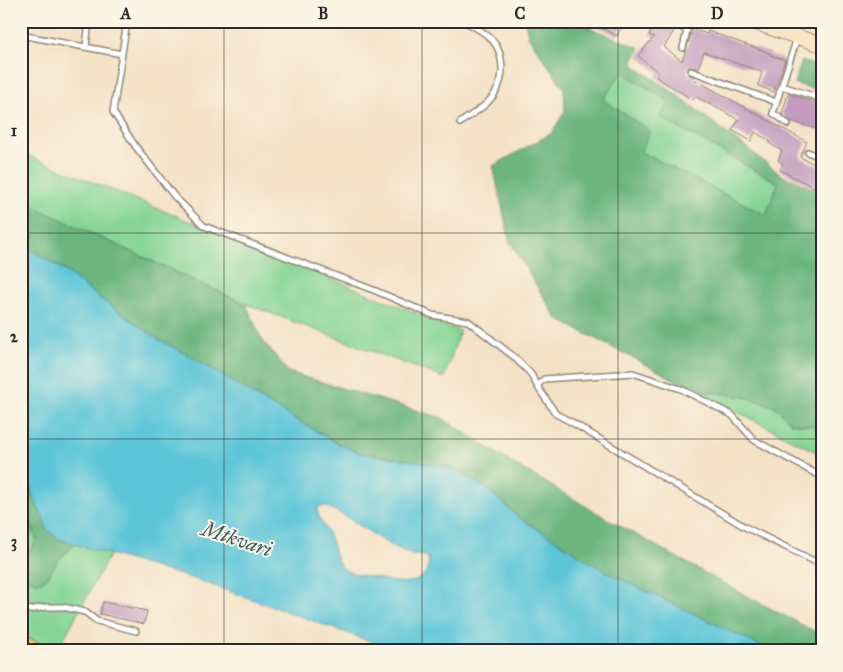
<svg xmlns="http://www.w3.org/2000/svg" width="843" height="672" font-family="'IM FELL Great Primer',serif">
  <rect width="100%" height="100%" fill="#fcf5e5"/>
  <filter id="ink" filterUnits="userSpaceOnUse"><feTurbulence type="fractalNoise" baseFrequency=".02" numOctaves="2"/><feDisplacementMap in="SourceGraphic" scale="10" xChannelSelector="R" yChannelSelector="G"/><feConvolveMatrix kernelMatrix="1 2 1 2 8 2 1 2 1" color-interpolation-filters="sRGB"/></filter>
  <filter id="wash" filterUnits="userSpaceOnUse"><feTurbulence type="fractalNoise" baseFrequency=".0096" numOctaves="4" result="noise"/><feDisplacementMap in="SourceGraphic" scale="20" xChannelSelector="R" yChannelSelector="G"/><feGaussianBlur stdDeviation="1.12" result="paint"/><feColorMatrix in="noise" values="0 0 0 0 0 0 0 0 0 0 0 0 0 0 0 0 0 1.4 0 .05"/><feComposite in="paint" operator="in"/></filter>
  <g filter="url(#wash)">
    <rect width="100%" height="100%" fill="#f4e2c6"/>
    <path fill="#85d595" stroke="#588060" d="M622,72L670,102L660,117L778,183L766,215L641,152L603,100Z
      M21,153L460,331L444,378L246,304L21,201Z
      M695,390L746,397L775,407L791,423L813,426L822,424V455Z
      M21,499L37,541L25,558L47,578L58,560L75,544L110,554L57,651H48L21,633Z"/>
    <path fill="#6cb67e" stroke="#4c7054" fill-rule="evenodd" d="M525,21H587L585,26L640,48L632,64L677,95L783,176L822,192V424L813,426L791,423L775,407L746,397L695,390L557,319L510,242L493,166L552,133L565,111L564,88L528,36ZM622,72L670,102L660,117L778,183L766,215L641,152L650,130L603,100Z
      M802,61L822,68V92L794,83Z
      M21,201L246,304L261,338L288,372L442,418L512,463L611,521L754,600L822,635V651H772L608,573L517,516L492,493L469,477L450,468L417,461L360,453L341,445L284,413L197,360L158,339L97,296L70,274L35,252L21,246Z
      M21,455L32,493L47,529L58,539L75,544L58,560L47,578L38,583L24,578L25,558L37,540L21,499Z"/>
    <path fill="#5dc6d9" stroke="#447882" fill-rule="evenodd" d="M21,246L35,252L70,274L97,296L158,339L197,360L284,413L341,445L360,453L417,461L450,468L469,477L492,493L517,516L608,573L772,651H404L386,647L198,580L58,539L47,529L32,493L21,455ZM321,506H325L340,513L390,545L413,555L426,556L429,560C426,592 394,582 373,577C363,575 352,575 344,569C334,561 334,544 328,533C324,525 318,519 317,509Z"/>
    <g id="blocks">
      <path fill="#c39cbf" d="M587,21H625L617,36Z
        M656,22L674,31L664,47L682,61L693,29L707,34L708,31L770,53V55L785,60L774,92L758,86L762,72L704,52L698,69L690,67L687,71L689,75L695,77L694,79L807,142L800,157L822,168V184L818,182L815,188L780,170L783,164L778,160L782,151L769,143L770,141L755,132L751,141L732,130L739,120L695,96L693,100L656,77L659,73L638,56L654,37L649,35Z
        M788,94L822,104V131L791,121L782,114Z
        M103,602L147,611L144,624L100,614Z"/>
    </g>
  </g>
  <g filter="url(#ink)">
    <use href="#blocks" fill-opacity="0" stroke="#908678" stroke-width="1"/>
    <g fill="none" stroke-linecap="round" stroke-linejoin="round">
      <g stroke="#908678" stroke-width="8">
        <path id="lane" d="M127,21L113,112L136,147L174,196L204,226L376,291L432,315L468,321L513,356L531,374L537,386L556,414L573,423L745,527L822,565
          M671,21L686,30
          M21,35L122,54
          M86,47L89,21
          M683,48L689,21
          M691,71L776,102
          M782,86L822,99
          M460,123C469,116 480,110 488,102C497,93 501,84 502,72C503,43 488,33 463,21
          M788,124L773,113L797,38
          M808,152L822,158
          M537,386L544,379L633,373L681,389L732,415L754,440L822,477
          M21,608L30,610L46,607H63L85,612L97,621L136,631"/>
      </g>
      <g stroke="#908678" stroke-width="16">
        <path id="secondary" d="M750,21L822,45"/>
      </g>
      <g stroke="#908678" stroke-width="21">
        <path id="highway" d="M21,644L32,651"/>
      </g>
      <use href="#lane" stroke="#fff" stroke-width="5"/>
      <use href="#secondary" stroke="#fce5c4" stroke-width="14"/>
      <use href="#highway" stroke="#f8bf6c" stroke-width="19"/>
    </g>
  </g>
  <path fill="none" stroke="#2b2b2b" stroke-width="1" stroke-opacity="0.55" d="M224,21V651M422,21V651M618,21V651M21,233H822M21,439H822"/>
  <g text-anchor="middle" dominant-baseline="central" stroke-width="4" stroke-linejoin="round" paint-order="stroke">
    <g font-size="21" font-style="italic" fill="#3a5a5f" stroke="#fcf5e5">
      <text transform="translate(237 539) rotate(18)">Mtkvari</text>
    </g>
  </g>
  <rect width="843" height="672" fill="none" stroke="#fcf5e5" stroke-width="55"/>
  <rect x="28" y="28" width="788" height="616" fill="none" stroke="#2b2b2b" stroke-width="2"/>
  <g font-size="16" text-anchor="middle" font-weight="bold" fill="#2b2b2b">
    <text x="126" y="19">A</text>
    <text x="323" y="19">B</text>
    <text x="520" y="19">C</text>
    <text x="717" y="19">D</text>
    <text x="14" y="136">1</text>
    <text x="14" y="342">2</text>
    <text x="14" y="547">3</text>
  </g>
</svg>
